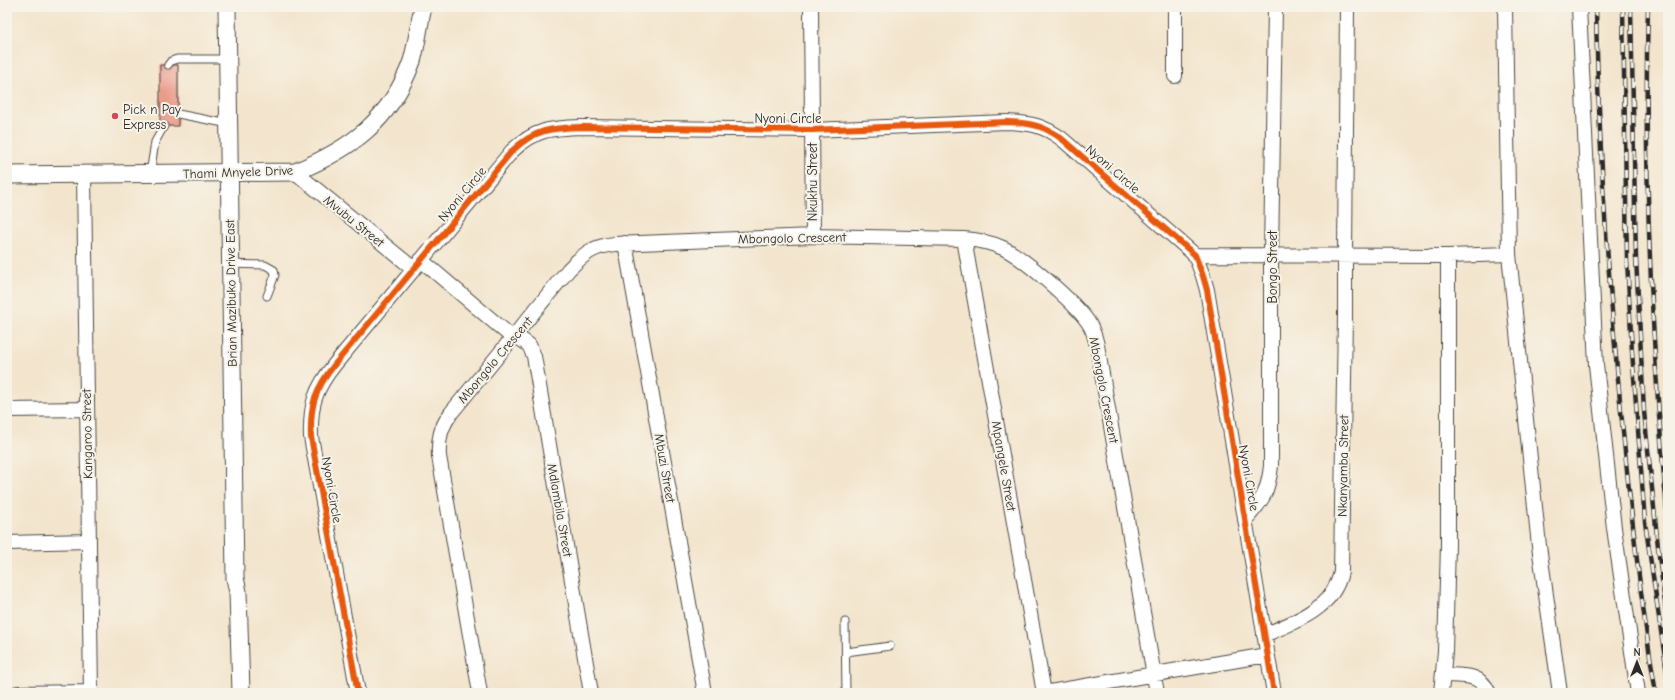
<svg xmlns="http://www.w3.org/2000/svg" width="1675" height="700" font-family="'Comic Neue',sans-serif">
  <rect width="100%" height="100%" fill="#f7f3e8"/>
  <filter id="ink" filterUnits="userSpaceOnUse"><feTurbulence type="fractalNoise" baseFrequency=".025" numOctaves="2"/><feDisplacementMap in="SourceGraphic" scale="8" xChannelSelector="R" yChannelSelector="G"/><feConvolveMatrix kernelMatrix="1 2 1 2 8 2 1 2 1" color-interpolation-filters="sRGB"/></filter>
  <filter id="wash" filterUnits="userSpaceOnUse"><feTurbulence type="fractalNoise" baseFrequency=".012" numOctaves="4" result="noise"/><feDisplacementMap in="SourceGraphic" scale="16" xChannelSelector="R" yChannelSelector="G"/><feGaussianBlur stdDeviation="0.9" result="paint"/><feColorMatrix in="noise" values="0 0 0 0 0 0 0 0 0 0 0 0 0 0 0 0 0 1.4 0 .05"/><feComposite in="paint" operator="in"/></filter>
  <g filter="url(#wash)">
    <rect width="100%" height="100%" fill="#f3e5cd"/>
    <g id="blocks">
      <path fill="#e99c8c" d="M160,65H178V126H160Z"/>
    </g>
  </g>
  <g filter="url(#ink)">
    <use href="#blocks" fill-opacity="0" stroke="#494743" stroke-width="1"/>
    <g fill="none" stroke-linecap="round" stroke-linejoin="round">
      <g stroke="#494743" stroke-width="9">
        <path id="service" d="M168,65L171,61L177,59H228
          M178,114L229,124
          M150,174L155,142L164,126
          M231,264L265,265L274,270L275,275L267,296
          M845,622L846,693
          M846,652L890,646"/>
      </g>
      <g stroke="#494743" stroke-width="16">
        <path id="minor" d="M811,7L813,236
          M1175,7V76
          M1505,7L1509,254L1539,546L1560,693
          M1579,7L1596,365L1614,528L1638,693
          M295,172L414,269
          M84,176L91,693
          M964,239L1044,693
          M625,243L705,693
          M1195,255L1448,256L1509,254
          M421,260L513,338
          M515,335L529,345L534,356L591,693
          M7,410L87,409
          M1245,520C1263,500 1268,492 1271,466V255L1275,7
          M7,543L88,541
          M1264,635C1295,622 1333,609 1341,572L1345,316V255L1347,7
          M1443,675C1462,676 1481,673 1489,693
          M17,693L91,692
          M358,693L311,437C310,404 315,389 335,364L512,151C535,129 551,128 582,127L812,130L1007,122C1030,123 1043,125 1062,139L1195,255L1203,276L1207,290L1274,693
          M480,693L439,456C438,438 441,427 451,413L569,269C584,254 593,246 615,244L813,236L964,239C978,240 990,242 1003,248C1024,258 1075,303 1088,322C1093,329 1095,337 1097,345L1157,693
          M1044,693L1267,655
          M1441,693L1445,651L1448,545V256"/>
      </g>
      <g stroke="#494743" stroke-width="19">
        <path id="tertiary" d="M227,7L235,578L238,592L241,693
          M7,175L295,172C351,149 391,120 412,61C417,44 419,24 423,7"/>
      </g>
      <use href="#service" stroke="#fff" stroke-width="7"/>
      <use href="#minor" stroke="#fff" stroke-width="14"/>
      <use href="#tertiary" stroke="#fff" stroke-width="17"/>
      <g stroke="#2b2b2b" stroke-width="4.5">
        <path id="rail" d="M1596,7C1598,142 1608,277 1621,411C1630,505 1640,600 1656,693
          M1623,7L1627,260L1632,351L1645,522L1668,679
          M1631,7L1636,258L1644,411L1659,556L1668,626
          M1648,7C1643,179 1652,350 1668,522"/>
      </g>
      <use href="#rail" stroke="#f7f3e8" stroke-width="3" stroke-dasharray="9" stroke-linecap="butt"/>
      <g stroke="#f7f3e8" stroke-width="8">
        <path id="cycleway" d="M358,693L311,437C310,404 315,389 335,364L512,151C535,129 551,128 582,127L812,130L1007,122C1030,123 1043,125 1062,139L1195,255L1203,276L1207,290L1274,693"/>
      </g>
      <use href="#cycleway" stroke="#e8590c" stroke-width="6"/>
    </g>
  </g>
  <circle fill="#d1495b" stroke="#f7f3e8" stroke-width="1.5" cx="115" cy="116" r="4"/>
  <g text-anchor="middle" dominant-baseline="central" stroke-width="4" stroke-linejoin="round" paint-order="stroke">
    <g font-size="13" fill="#2b2b2b" stroke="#f7f3e8" text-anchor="start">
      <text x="123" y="109">Pick n Pay<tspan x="123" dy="15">Express</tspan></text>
    </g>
    <g font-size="13" fill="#2b2b2b" stroke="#f7f3e8">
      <text x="788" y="118">Nyoni Circle</text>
      <text transform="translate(1113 169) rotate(41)">Nyoni Circle</text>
      <text transform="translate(238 172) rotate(-2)">Thami Mnyele Drive</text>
      <text transform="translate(812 182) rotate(-90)">Nkukhu Street</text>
      <text transform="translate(462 194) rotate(-50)">Nyoni Circle</text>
      <text transform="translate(354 221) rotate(39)">Mvubu Street</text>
      <text transform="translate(792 238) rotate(-1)">Mbongolo Crescent</text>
      <text transform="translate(1272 267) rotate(-90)">Bongo Street</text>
      <text transform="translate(231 293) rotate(-91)">Brian Mazibuko Drive East</text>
      <text transform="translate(495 360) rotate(-50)">Mbongolo Crescent</text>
      <text transform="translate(1104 390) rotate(79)">Mbongolo Crescent</text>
      <text transform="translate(87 434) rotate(-91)">Kangaroo Street</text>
      <text transform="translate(1004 466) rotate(80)">Mpangele Street</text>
      <text transform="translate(1343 466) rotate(-89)">Nkanyamba Street</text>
      <text transform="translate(665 468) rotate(80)">Mbuzi Street</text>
      <text transform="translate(1249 478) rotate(80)">Nyoni Circle</text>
      <text transform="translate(332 490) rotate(80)">Nyoni Circle</text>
      <text transform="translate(560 510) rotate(80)">Mdlambila Street</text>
    </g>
  </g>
  <rect width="1675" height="700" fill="none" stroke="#f7f3e8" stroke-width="24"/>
  <g transform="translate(1637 662)" stroke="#f7f3e8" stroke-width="3" paint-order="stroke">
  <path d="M0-3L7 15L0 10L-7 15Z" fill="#2b2b2b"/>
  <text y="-6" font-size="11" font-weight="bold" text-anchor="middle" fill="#2b2b2b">N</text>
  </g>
</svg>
